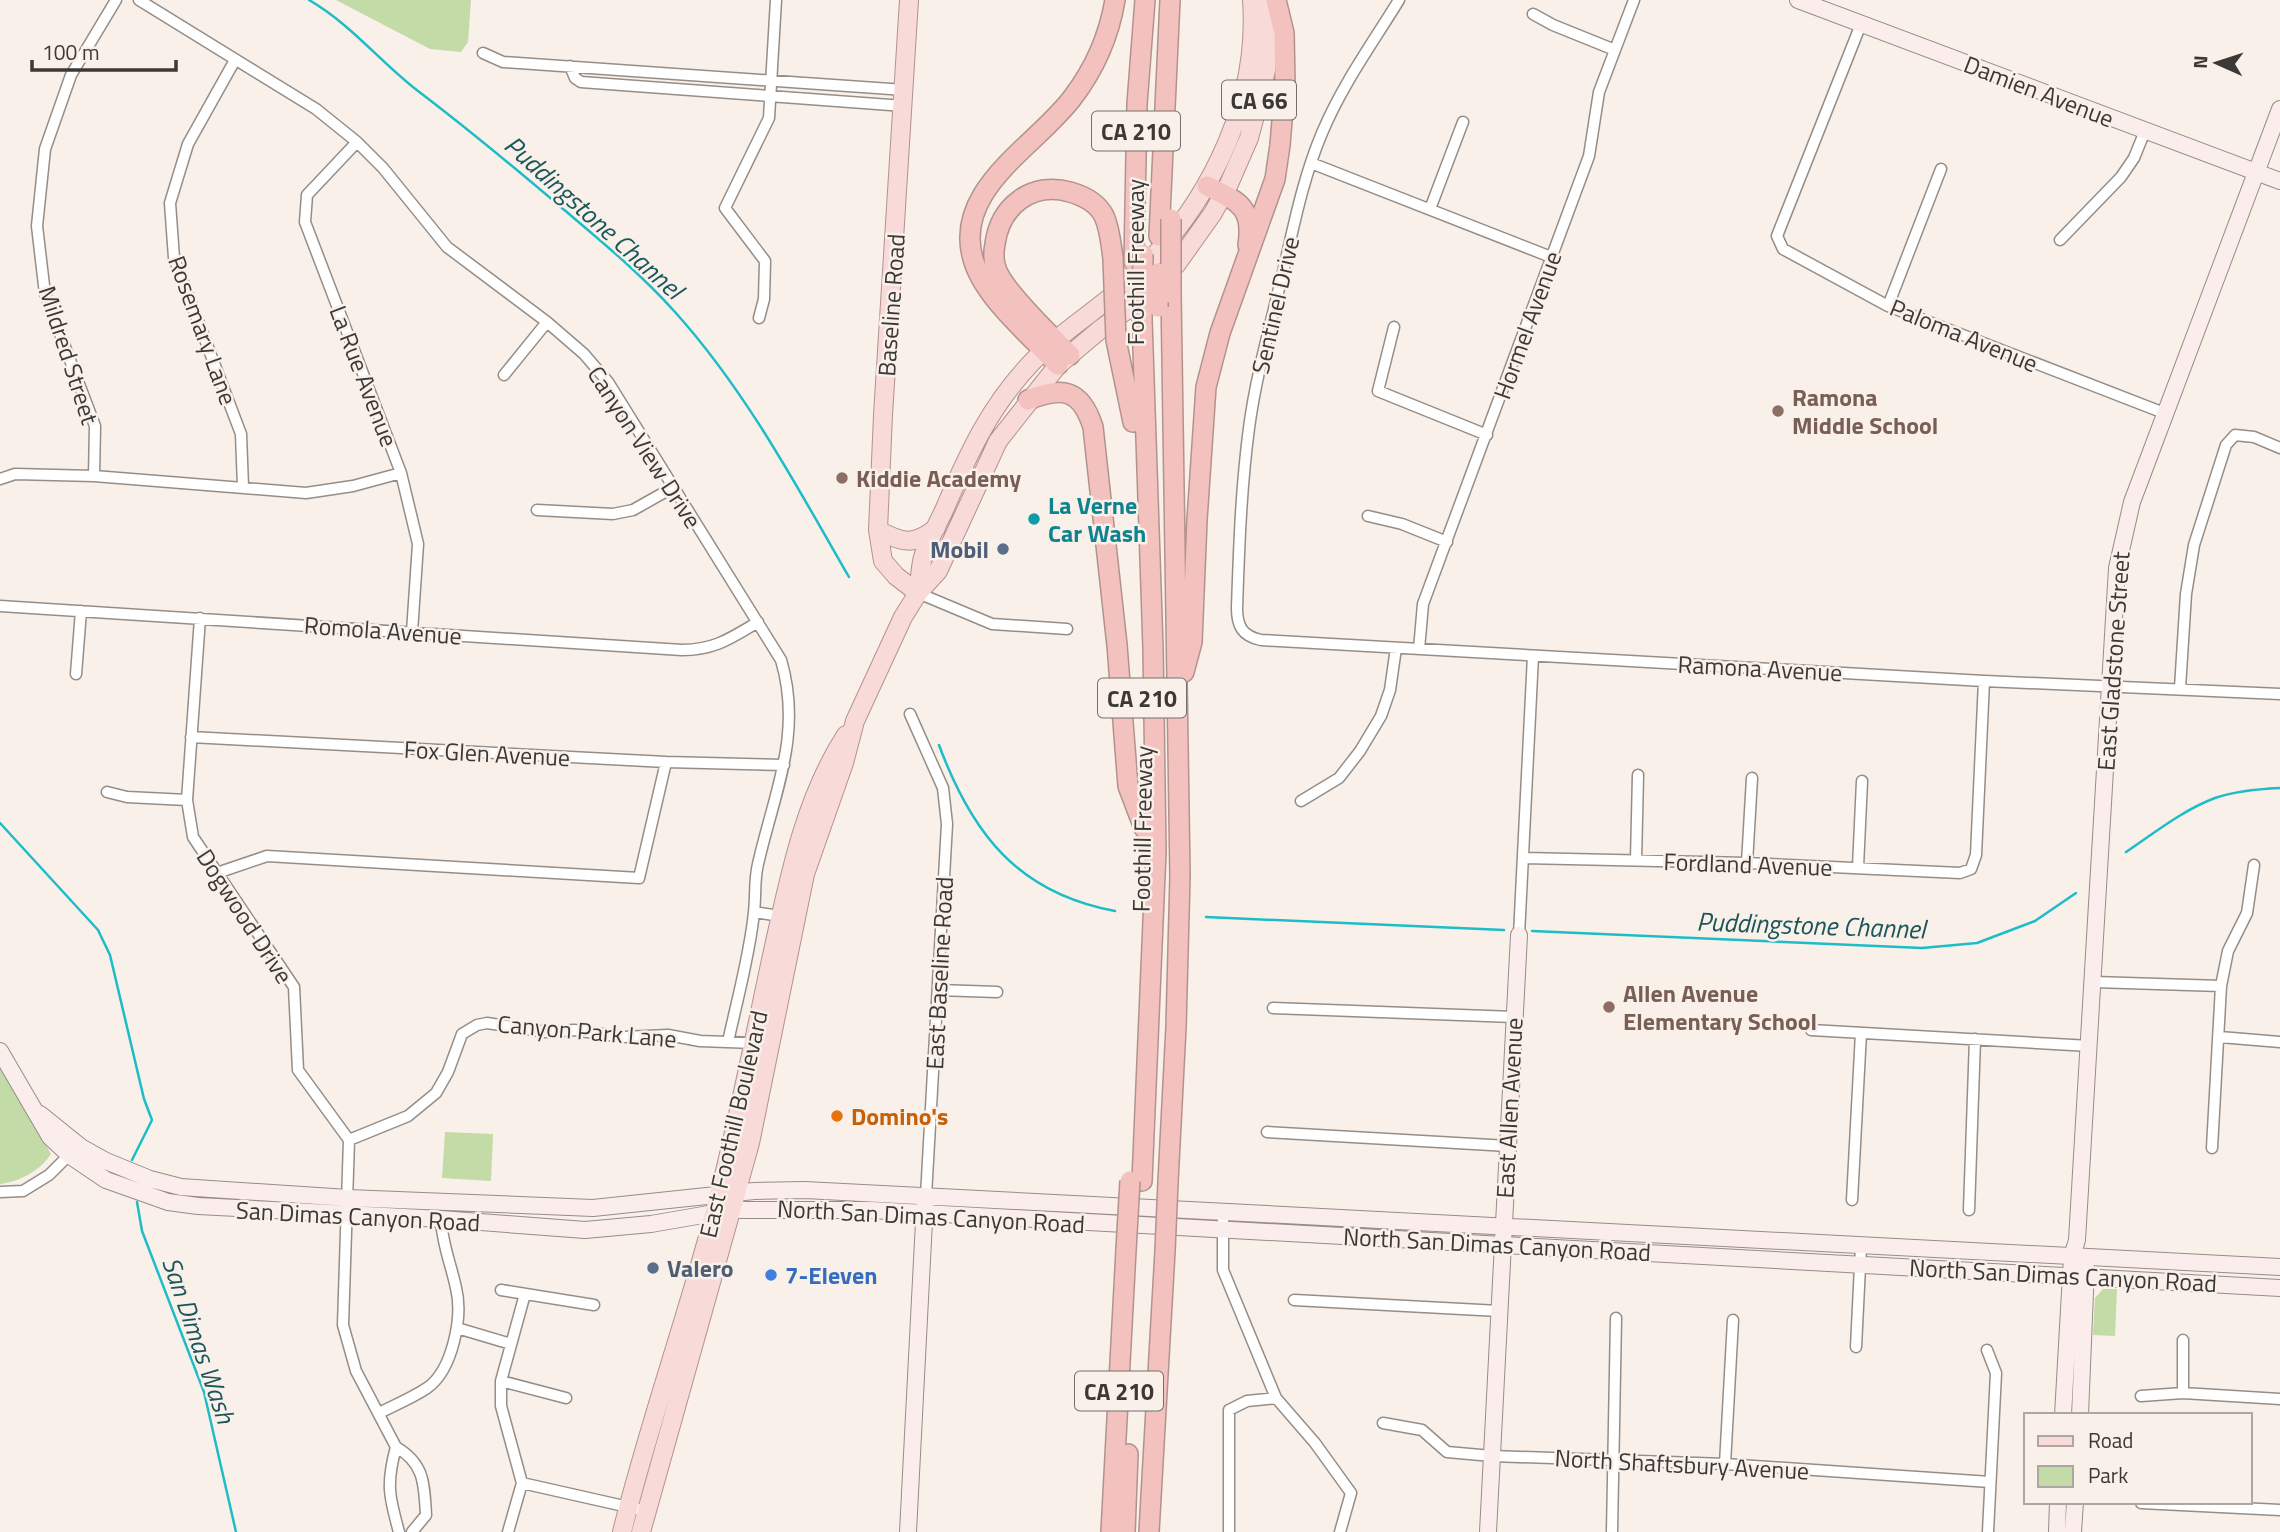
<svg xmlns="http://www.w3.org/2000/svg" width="2280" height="1532" font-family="'Titillium Web',sans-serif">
  <rect width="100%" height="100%" fill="#f8f0e9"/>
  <path fill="#c3dba7" d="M336,0H471L468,42L461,52L430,49Z
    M0,1063L51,1154C41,1170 19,1182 0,1184Z
    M445,1132L493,1134L491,1181L442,1178Z
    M2103,1289H2117L2115,1336L2093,1335L2095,1298Z"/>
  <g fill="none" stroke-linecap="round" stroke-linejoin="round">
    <path stroke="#1cbdc7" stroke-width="2.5" d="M309,0C352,25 380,62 418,91C468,129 515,168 562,208C601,241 640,273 675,312C746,391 796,485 849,577
      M939,745C972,834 1018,893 1115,911
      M0,823L98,930L110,955L144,1099L152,1120L132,1160
      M2126,852C2154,833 2183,810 2215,798C2235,791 2259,789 2280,788
      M1206,917L1504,930
      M1532,931L1922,948L1977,943L2035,921L2076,893
      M137,1202L142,1231L204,1392L236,1532"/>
    <g stroke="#958d87" stroke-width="13">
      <path id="street" d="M139,0L316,109L357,142L383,168L447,247L547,322L584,354L608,382L781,660C803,734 774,793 758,864C754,880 756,895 754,912C750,954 737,1000 728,1042
        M1399,0C1372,44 1342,85 1322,133C1303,178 1294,225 1283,272C1271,323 1256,375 1249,428C1241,488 1239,548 1237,608C1237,626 1242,636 1261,640L1984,681L2280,694
        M1533,14L1553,25L1615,50
        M1861,24L1777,236L1783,249L1888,306L2164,413
        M483,53L503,62L905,90
        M235,60L188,144L170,203L174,258L241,434L243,487
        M570,66L575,78L581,82L904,106
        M357,142L307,195L305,222L401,473L418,544L412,632
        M1311,163L1551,257
        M1430,209L1463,122
        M2060,240L2121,177L2134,158L2145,131
        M1888,306L1941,169
        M759,318L764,299L765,261L725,208L769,118L776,0
        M1394,327L1378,391L1487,435
        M504,375L547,322
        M94,476L95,426L45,294L37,226L45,149L71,75L116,0
        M0,479L15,474L94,476L306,493L353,486L401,473
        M537,510L613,514L633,510L672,488
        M1368,516L1402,524L1447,542
        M918,593L992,624L1067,629
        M0,606L682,650C715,650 731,638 758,622
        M200,618L187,800L193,837L294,987L298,1070L349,1140L343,1325L356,1371L396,1447C386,1484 389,1496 399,1532
        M1419,649L1423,604L1589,156L1599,92L1634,0
        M76,674L81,611
        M2180,688L2186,594L2194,545L2226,445L2235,435L2254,437L2280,448
        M910,714L943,788L947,824L926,1196
        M191,737L666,762L784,765
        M107,792L127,797L187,800
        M1301,801L1339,778L1360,751L1381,716L1390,690L1396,648
        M1523,858L1747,863L1960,873L1971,869L1976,855L1984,681
        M1636,860L1638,775
        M1747,863L1752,778
        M1858,867L1862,781
        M217,873L267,856L639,878L666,762
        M754,912L786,917
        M1519,935L1533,656
        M2094,982L2221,986
        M938,990L997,992
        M1273,1008L1514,1017
        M1811,1030L2090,1046
        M2220,1037L2280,1042
        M1267,1132L1508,1146
        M349,1140L408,1116L436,1093L448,1072L462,1034L477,1025L487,1023L546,1032L574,1030L623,1037L668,1035L700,1041L754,1043
        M2212,1148L2221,986L2228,951L2247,913L2254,865
        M0,1192L23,1191L49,1175L69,1155
        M1852,1200L1861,1033
        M1969,1210L1975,1039
        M1223,1211V1270L1276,1398L1315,1443L1351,1493L1340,1532
        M501,1290L594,1305
        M1294,1300L1499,1311
        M457,1328L511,1344
        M1856,1347L1861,1246
        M1987,1350L1996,1373L1988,1532
        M501,1381L566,1398
        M2183,1393V1340
        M2141,1396L2183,1393L2280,1399
        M379,1413C395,1405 412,1398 427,1388C453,1370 463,1316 456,1288C451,1264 442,1244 441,1219
        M1383,1423L1422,1430L1447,1452L1492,1456L1725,1464L1990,1482
        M396,1447C425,1464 424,1484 426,1515L412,1532
        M1725,1464L1733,1320
        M522,1483L646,1511
        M2141,1503L2280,1510
        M508,1532L522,1483L501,1406V1381L525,1294
        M1229,1532V1410L1247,1401L1276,1398
        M1612,1532L1616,1318"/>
    </g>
    <g stroke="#958d87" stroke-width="18">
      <path id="secondary" d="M1798,0L2280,181
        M0,1051L50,1137L69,1155L106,1180L168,1202L198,1206L441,1219L585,1230L651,1224L732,1210H871L2280,1288
        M40,1114L81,1147L106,1161L150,1179L181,1187L348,1198L593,1208L754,1191L805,1190L2280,1267
        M2063,1415L2072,1257L2077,1240L2117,568L2132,502L2280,109
        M2080,1415L2086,1268
        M908,1532L925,1202
        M1488,1532L1519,935
        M2057,1532L2058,1502
        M2073,1532L2075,1502"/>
    </g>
    <g stroke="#b3928e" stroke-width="20">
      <path id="primary" d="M909,0L883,415L878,530L883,561L896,576L918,593
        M878,530C902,543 914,546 936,528
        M918,593C920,582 920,568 923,557C928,540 938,524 945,508C969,452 991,404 1034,360C1060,333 1092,314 1120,289C1202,218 1260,110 1252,0
        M622,1532C652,1411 696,1293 725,1171C742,1101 756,1030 771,960C788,884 803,801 846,735
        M641,1532L750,1143L805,874L844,763L855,721L903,617L918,593L938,571L998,441L1058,365L1102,328L1131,307L1176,265L1213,213L1229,184L1249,138L1259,101L1266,70L1270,0"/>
    </g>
    <g stroke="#b3928e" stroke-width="22">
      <path id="highway" d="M1207,186C1237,201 1254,206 1248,245
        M1159,236L1170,0
        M1134,262L1137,104L1145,0
        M1116,340L1133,422
        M1070,355C1051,336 1010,297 999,275C994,266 993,254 995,244C1000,206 1032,181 1070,192C1084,196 1098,204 1104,216C1110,229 1111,245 1113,258
        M1058,365C1031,336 986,299 974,262C950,190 1037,146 1073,97C1095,68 1109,36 1115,0
        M1028,400C1062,386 1081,389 1093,427L1117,645L1128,786L1144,828
        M1184,672L1192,642L1197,520L1206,387L1220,333L1275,179L1280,145L1285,84L1284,33L1276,0
        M1142,1181L1156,851L1153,648L1142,319
        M1168,1182L1176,1027L1180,876L1171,293
        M1111,1532L1126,1250
        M1125,1532L1128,1454
        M1149,1532L1165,1251"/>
    </g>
    <use href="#street" stroke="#fff" stroke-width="10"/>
    <use href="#secondary" stroke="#fbedec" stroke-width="16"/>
    <use href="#primary" stroke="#f8dad8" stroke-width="18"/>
    <use href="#highway" stroke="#f3c2be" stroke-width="19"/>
    <g stroke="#b3928e" stroke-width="22" stroke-linecap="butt">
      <path id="highway-bridge" d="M1113,258L1116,340
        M1171,293V219
        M1158,307V273
        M1142,319L1143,254
        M1126,1250L1130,1181
        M1165,1251L1168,1182"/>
    </g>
    <use href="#highway-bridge" stroke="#f3c2be" stroke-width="19"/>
  </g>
  <g fill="#8d6e63" stroke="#f8f0e9" stroke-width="2.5">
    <circle cx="1778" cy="411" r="7"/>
    <circle cx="842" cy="478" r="7"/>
    <circle cx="1609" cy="1007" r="7"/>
  </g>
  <circle fill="#0f9aa8" stroke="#f8f0e9" stroke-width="2.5" cx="1034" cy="519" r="7"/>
  <g fill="#5c6f8a" stroke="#f8f0e9" stroke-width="2.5">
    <circle cx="1003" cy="549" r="7"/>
    <circle cx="653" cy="1268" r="7"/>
  </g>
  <circle fill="#e8710a" stroke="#f8f0e9" stroke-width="2.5" cx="837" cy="1116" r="7"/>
  <circle fill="#3f7fe0" stroke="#f8f0e9" stroke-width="2.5" cx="771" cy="1275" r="7"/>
  <g text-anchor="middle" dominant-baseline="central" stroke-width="5" stroke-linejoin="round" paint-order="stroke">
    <g fill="#f8f0e9" stroke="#746f6c" stroke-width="2">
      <rect x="1222" y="80.5" width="74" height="39" rx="5"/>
      <rect x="1092" y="111.5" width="88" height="39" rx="5"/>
      <rect x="1098" y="678.5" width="88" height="39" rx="5"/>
      <rect x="1075" y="1371.5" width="88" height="39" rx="5"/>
    </g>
    <g font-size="23" font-weight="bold" fill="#3c3836">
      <text x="1259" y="100">CA 66</text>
      <text x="1136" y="131">CA 210</text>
      <text x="1142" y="698">CA 210</text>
      <text x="1119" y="1391">CA 210</text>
    </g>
    <g font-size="24" fill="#3c3836" stroke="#f8f0e9">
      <text transform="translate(2039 91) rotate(21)">Damien Avenue</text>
      <text transform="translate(1135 262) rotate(-90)">Foothill Freeway</text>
      <text transform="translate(891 305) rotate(-86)">Baseline Road</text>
      <text transform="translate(1275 305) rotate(-77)">Sentinel Drive</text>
      <text transform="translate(1527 325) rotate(-70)">Hormel Avenue</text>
      <text transform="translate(203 330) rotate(70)">Rosemary Lane</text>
      <text transform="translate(1964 335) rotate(22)">Paloma Avenue</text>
      <text transform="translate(69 355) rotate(72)">Mildred Street</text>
      <text transform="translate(364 376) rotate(69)">La Rue Avenue</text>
      <text transform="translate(645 447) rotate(57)">Canyon View Drive</text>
      <text transform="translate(383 630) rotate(4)">Romola Avenue</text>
      <text transform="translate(2113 661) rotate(-86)">East Gladstone Street</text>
      <text transform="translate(1760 668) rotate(3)">Ramona Avenue</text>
      <text transform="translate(487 753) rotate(3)">Fox Glen Avenue</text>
      <text transform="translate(1142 829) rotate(-89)">Foothill Freeway</text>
      <text transform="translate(1748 864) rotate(2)">Fordland Avenue</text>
      <text transform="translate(245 916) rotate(57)">Dogwood Drive</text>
      <text transform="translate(939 973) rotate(-87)">East Baseline Road</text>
      <text transform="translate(587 1031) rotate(5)">Canyon Park Lane</text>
      <text transform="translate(1509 1108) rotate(-87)">East Allen Avenue</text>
      <text transform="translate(733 1124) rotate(-77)">East Foothill Boulevard</text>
      <text transform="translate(358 1216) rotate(3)">San Dimas Canyon Road</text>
      <text transform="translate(931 1216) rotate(3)">North San Dimas Canyon Road</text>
      <text transform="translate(1497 1244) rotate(3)">North San Dimas Canyon Road</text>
      <text transform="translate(2063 1275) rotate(3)">North San Dimas Canyon Road</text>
      <text transform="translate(1682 1464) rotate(3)">North Shaftsbury Avenue</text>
    </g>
    <g font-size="24" font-weight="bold" fill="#785e54" stroke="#f8f0e9" text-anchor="start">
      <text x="1792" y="397">Ramona<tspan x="1792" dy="28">Middle School</tspan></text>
      <text x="856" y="478">Kiddie Academy</text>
      <text x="1623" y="993">Allen Avenue<tspan x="1623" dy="28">Elementary School</tspan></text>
    </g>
    <g font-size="24" font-weight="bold" fill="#0d838f" stroke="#f8f0e9" text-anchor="start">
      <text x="1048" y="505">La Verne<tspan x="1048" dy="28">Car Wash</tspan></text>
    </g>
    <g font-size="24" font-weight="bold" fill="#4e5e75" stroke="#f8f0e9" text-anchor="end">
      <text x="989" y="549">Mobil</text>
      <text x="667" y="1268" text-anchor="start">Valero</text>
    </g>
    <g font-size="24" font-weight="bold" fill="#c56008" stroke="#f8f0e9" text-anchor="start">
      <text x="851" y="1116">Domino's</text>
    </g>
    <g font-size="24" font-weight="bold" fill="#366cbe" stroke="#f8f0e9" text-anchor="start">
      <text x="785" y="1275">7-Eleven</text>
    </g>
    <g font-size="26" font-style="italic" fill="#1a565a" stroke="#f8f0e9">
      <text transform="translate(594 217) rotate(42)">Puddingstone Channel</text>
      <text transform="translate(1811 925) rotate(2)">Puddingstone Channel</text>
      <text transform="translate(199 1340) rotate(71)">San Dimas Wash</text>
    </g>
  </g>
  <rect x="2024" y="1413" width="228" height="91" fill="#f8f0e9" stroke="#ada6a1" stroke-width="2"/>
  <rect x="2038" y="1436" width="35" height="10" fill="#f8dad8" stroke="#ada6a1" stroke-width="2"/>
  <text x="2088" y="1448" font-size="21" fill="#3c3836">Road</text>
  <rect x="2038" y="1466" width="35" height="21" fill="#c3dba7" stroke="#ada6a1" stroke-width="2"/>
  <text x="2088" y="1483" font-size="21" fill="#3c3836">Park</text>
  <g transform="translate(2217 63) rotate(273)" stroke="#f8f0e9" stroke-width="5" paint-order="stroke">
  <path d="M0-5L12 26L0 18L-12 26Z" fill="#3c3836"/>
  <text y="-10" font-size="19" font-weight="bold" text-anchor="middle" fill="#3c3836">N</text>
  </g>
  <path d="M32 60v10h144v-10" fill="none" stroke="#3c3836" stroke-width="3.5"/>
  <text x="42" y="60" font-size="21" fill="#3c3836" stroke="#f8f0e9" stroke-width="5" paint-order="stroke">100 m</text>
</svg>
